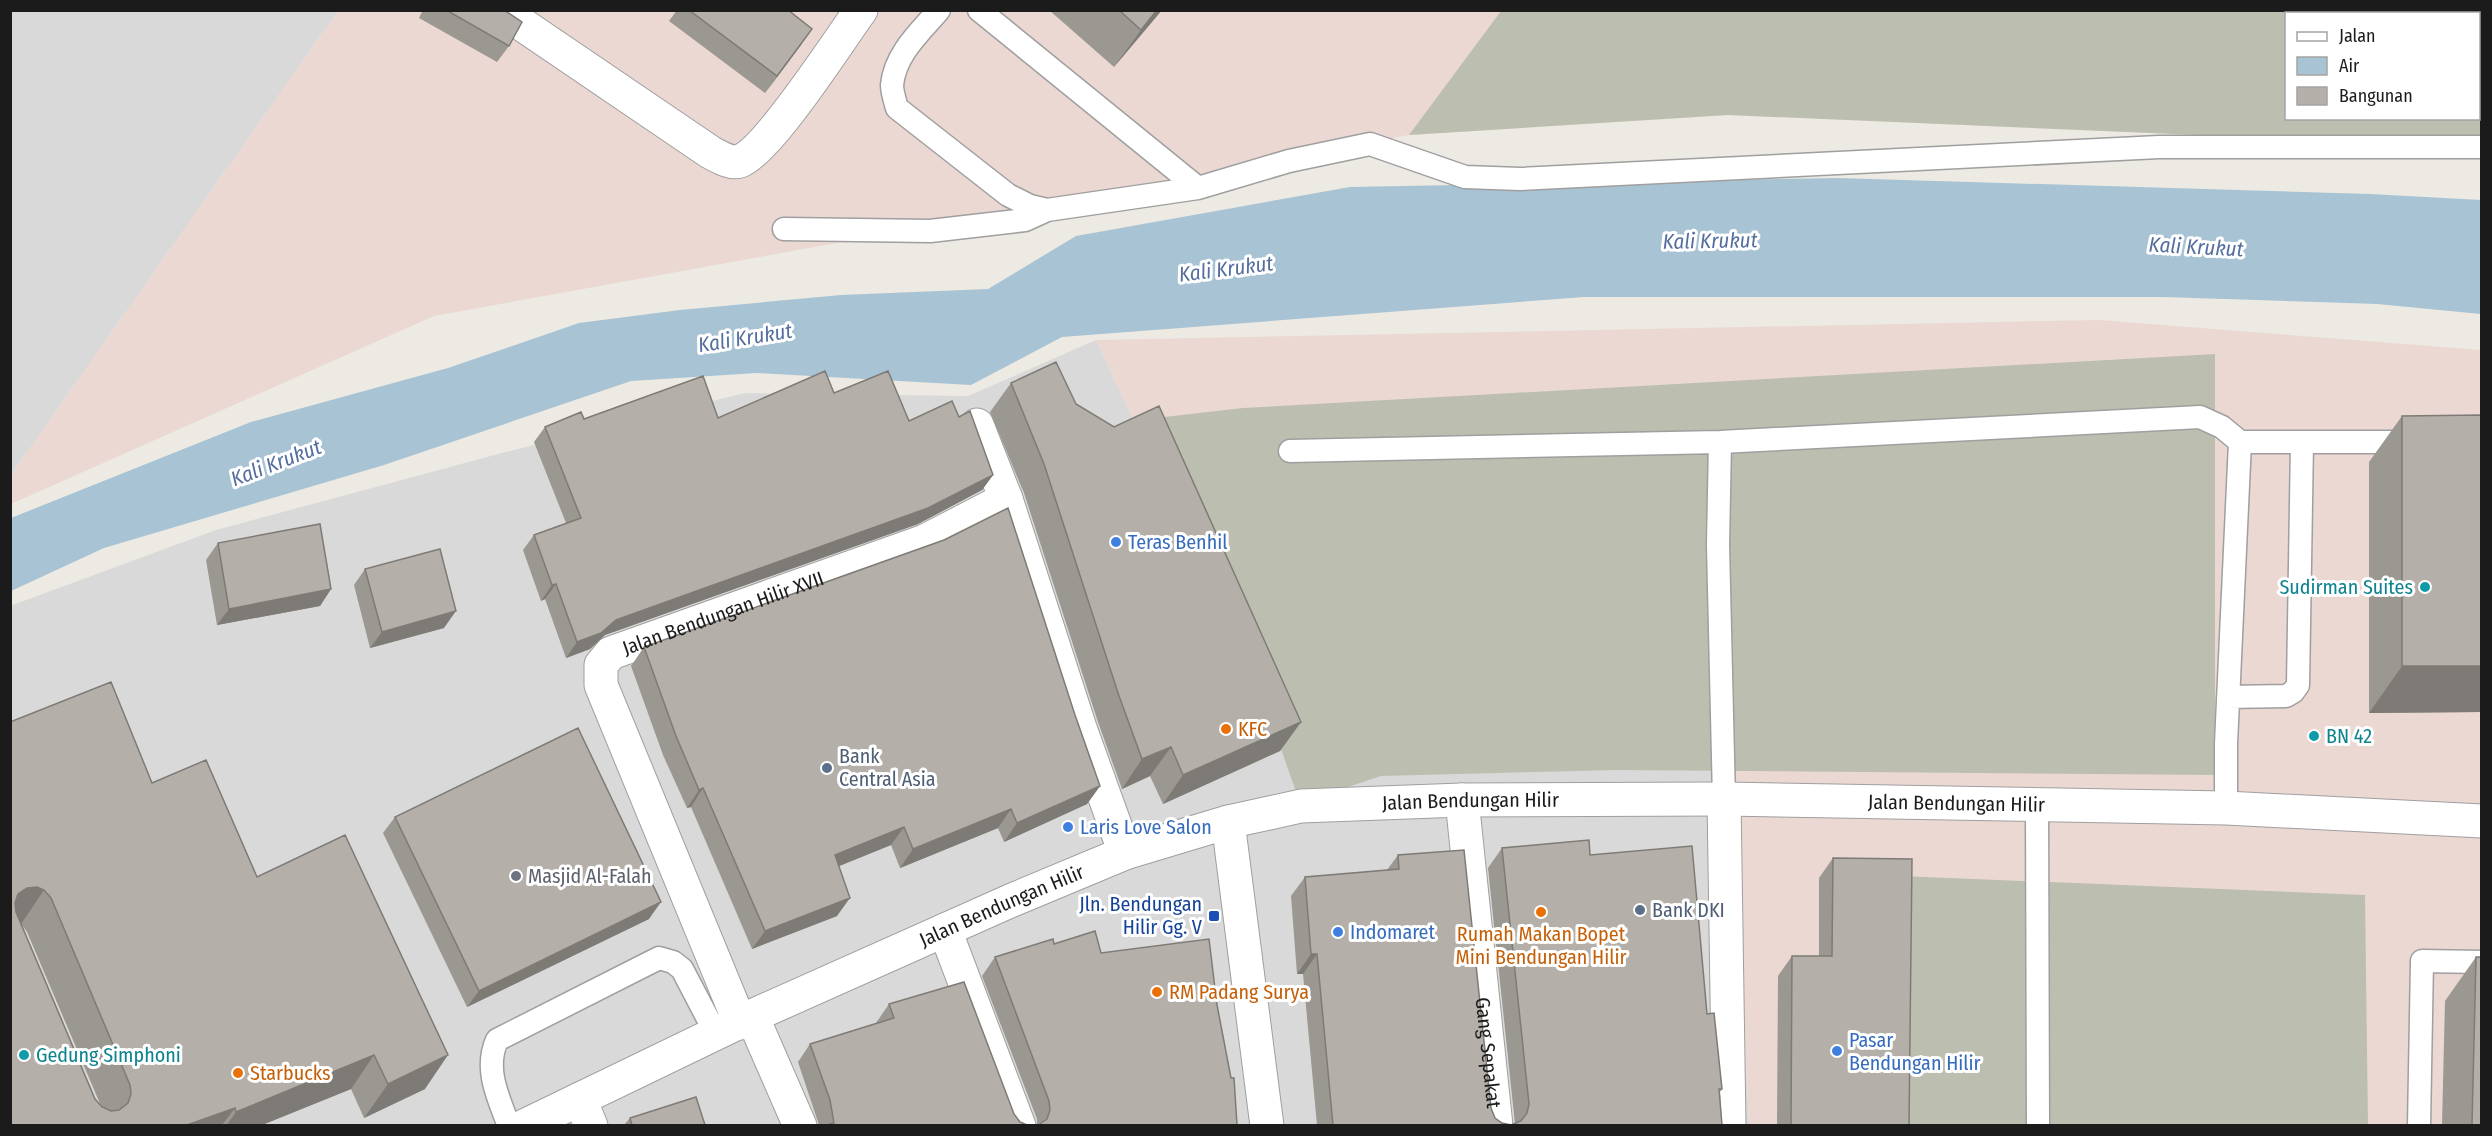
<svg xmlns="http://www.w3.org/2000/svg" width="2492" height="1136" font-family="'Fira Sans Condensed',sans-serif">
  <rect width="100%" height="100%" fill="#eceae2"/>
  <path fill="#d9d9d9" d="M11,11H338L11,475Z
    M1096,340L1300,773L1731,758L1749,1125H11L10,606L216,530L502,453L745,393L968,396Z"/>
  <path fill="#ebd8d3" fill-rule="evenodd" d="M338,11H2481V147L1728,115L1409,135L969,219L434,316L11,504V475ZM2286,14H2478V118H2286Z
    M2099,320L2481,350V1125H1749L1731,758L1300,773L1096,340Z"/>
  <path fill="#bcbfaf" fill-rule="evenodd" d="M1501,11H2481V147L1728,115L1409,135ZM2286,14H2478V118H2286Z
    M2215,354V775L1616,770L1381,776L1300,803L1164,417L1243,408Z
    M1901,876L2365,895L2368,1125L1897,1126Z"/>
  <path fill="#a8c3d4" d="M1838,178L2370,194L2481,200V314L2377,304L2162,297H1584L1062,337L971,385L757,373L631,381L384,465L104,548L11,591V518L251,422L448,368L579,323L680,310L841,295L988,289L1076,236L1350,187Z"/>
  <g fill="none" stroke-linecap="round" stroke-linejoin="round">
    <g stroke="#9f9f9f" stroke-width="25">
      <path id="service" d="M939,10C920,32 895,54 892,85C892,92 895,101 897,108L1008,195L1030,206L1047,210L1198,188
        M979,10L1198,188L1289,161L1370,144L1465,177L1520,179L2159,147H2482
        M784,229L930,231L1025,220L1047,210
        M1720,442L1718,545L1724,799
        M2240,442H2412
        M1290,451L1720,442L2200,417L2222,427L2240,442L2226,744V808
        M2228,697L2286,696L2293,692L2298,685L2302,442
        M2037,804L2038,1126
        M509,1126C498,1097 484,1069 497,1040L659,958L673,962L682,969L716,1034
        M2419,1126L2422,961L2482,962"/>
    </g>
    <g stroke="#9f9f9f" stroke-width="35">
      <g id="minor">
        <path d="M501,10L710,152C719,157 731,164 740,161C769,150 839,40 861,10"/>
        <path d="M977,425L1006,499L1080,728L1125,853"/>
        <path d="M1724,799L1729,1126"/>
        <path id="s1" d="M1462,800L1496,1126"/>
        <path d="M1228,822L1267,1126"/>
        <path d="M945,930L1019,1126"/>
        <path d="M752,1016L800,1126"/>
        <path id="s2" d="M740,1023L601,685V665L611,653L925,541L1006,499"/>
        <path d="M580,1099L591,1126"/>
      </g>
    </g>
    <g stroke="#9f9f9f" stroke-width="35">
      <g id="tertiary">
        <path id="s3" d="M524,1126L752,1016L1010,901L1125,853L1228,822L1301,806L1462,800L1724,799L2226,808L2482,821"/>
      </g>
    </g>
    <use href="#service" stroke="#fff" stroke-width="22"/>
    <use href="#minor" stroke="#fff" stroke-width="33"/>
    <use href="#tertiary" stroke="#fff" stroke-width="33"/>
  </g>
  <path fill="#9b9791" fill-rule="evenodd" d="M423,10H504L509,46L497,62L419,18Z
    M677,10H788L801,45L765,93L669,21Z
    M1049,10H1162L1114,67Z
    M1011,383L1076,404L1301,722L1280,751L1163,804L1150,776L1122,789L1098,722L1024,493L990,412Z
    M834,393L909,421L959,417L993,475L982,490L918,524L605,635L590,649L566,658L545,599L541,601L523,550L534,535L566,523L534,442L545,427L584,419L718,418Z
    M2402,416L2481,712L2369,713V462Z
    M218,543L331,589L320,606L217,625L206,560Z
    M365,569L444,628L370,648L354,585Z
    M644,647L1075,715L1100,786L1087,804L1004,842L998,828L900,868L891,845L839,866L837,916L752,949L691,807L687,808L663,755L631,666Z
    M10,722L152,783L257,877L425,1089L364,1118L351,1089L262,1125H10ZM22,925L27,932L101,1106L95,1099Z
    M395,817L649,919L467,1007L383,833Z
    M1502,848L1590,855L1707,1014L1722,1089L1720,1092L1722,1125H1317L1303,974H1297L1291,896L1305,877L1387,870L1398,855L1495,1118L1502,1123L1511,1125L1515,1124L1488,868Z
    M1833,858L1909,1125H1777L1778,976L1792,956H1819V878Z
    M1054,944L1101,953L1217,1005L1037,1125V1119L982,976L995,957Z
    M2476,957L2481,1125H2442L2445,1001Z
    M889,1004L1014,1114L1020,1122L1027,1125H819L798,1062L810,1044L876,1023Z
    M630,1118L705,1125H624Z"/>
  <path fill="#7e7b76" d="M1157,10H1162L1114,67L1141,30Z
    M812,29L801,45L765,93L777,76Z
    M993,475L982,490L918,524L605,635L590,649L566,658L577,642L616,620Z
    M556,584L545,599L541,601L552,585Z
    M331,589L320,606L217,625L229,609Z
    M456,611L444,628L370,648L382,632Z
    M2402,666H2481V712L2369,713Z
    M1301,722L1280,751L1163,804L1183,775Z
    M1171,747L1150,776L1122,789L1142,759Z
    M1100,786L1087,804L1004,842L1017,823Z
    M703,788L691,807L687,808L699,790Z
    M1011,809L998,828L900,868L913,849Z
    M904,827L891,845L822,873L835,855Z
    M37,887L44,890L21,924L10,906L18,894L27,888Z
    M850,898L837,916L752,949L765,931Z
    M661,902L649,919L467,1007L479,991Z
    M1311,954H1317L1303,974H1297Z
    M374,1055L351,1089L262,1125H227L236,1112Z
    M448,1055L425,1089L364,1118L388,1084Z
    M235,1108L222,1125H187Z"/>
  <path fill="#b4b0a9" stroke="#7e7b76" stroke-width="1.5" fill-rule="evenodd" d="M446,10H504L522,22L509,46Z
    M689,10H788L812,29L777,76Z
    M1119,10H1157L1141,30Z
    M1056,362L1076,404L1114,427L1159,406L1301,722L1183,775L1171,747L1142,759L1118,693L1044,464L1011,383Z
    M825,371L834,393L888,371L909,421L952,401L959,417L970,411L993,475L928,508L616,620L601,633L577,642L556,584L552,585L534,535L581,518L545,427L581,412L584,419L703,376L718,418Z
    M2481,415V666H2402V416Z
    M1008,508L1075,715L1100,786L1017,823L1011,809L913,849L904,827L835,855L850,898L765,931L703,788L699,790L676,736L644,647L944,540Z
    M320,524L331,589L229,609L218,543Z
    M440,549L456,611L382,632L365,569Z
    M111,682L152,783L206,760L257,877L345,835L448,1055L388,1084L374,1055L236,1112L235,1108L187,1125H10V722ZM37,887L44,890L51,898L130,1085L131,1094L128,1103L119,1110L111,1111L102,1107L95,1099L16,912L15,903L18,894L27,888Z
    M578,728L661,902L479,991L395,817Z
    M1589,840L1590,855L1692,846L1707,1014L1714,1013L1722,1089H1719L1722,1125H1333L1317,954H1311L1305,877L1399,869L1398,855L1464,850L1491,1108L1495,1118L1502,1123L1511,1125L1521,1121L1527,1113L1529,1104L1502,848Z
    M1833,858L1912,859L1909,1125H1791L1792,956H1832Z
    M1095,931L1101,953L1209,939L1217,1005L1231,1078H1234L1237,1125H1036H1038L1047,1119L1050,1110L1049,1101L995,957L1053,939L1054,944Z
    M2476,957H2481V1125H2472Z
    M964,982L1014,1114L1020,1122L1027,1125H827L834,1123L830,1100L810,1044L894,1018L889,1004Z
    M696,1097L705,1125H632L630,1118Z"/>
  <g fill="#3f7fe0" stroke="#fff" stroke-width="2">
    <circle cx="1116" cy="542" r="6"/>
    <circle cx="1068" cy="827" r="6"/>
    <circle cx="1338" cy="932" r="6"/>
    <circle cx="1837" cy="1051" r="6"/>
  </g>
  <g fill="#0f9aa8" stroke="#fff" stroke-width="2">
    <circle cx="2425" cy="587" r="6"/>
    <circle cx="2314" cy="736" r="6"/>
    <circle cx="24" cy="1055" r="6"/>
  </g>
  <g fill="#e8710a" stroke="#fff" stroke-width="2">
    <circle cx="1226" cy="729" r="6"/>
    <circle cx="1541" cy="912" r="6"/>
    <circle cx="1157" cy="992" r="6"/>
    <circle cx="238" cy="1073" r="6"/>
  </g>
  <g fill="#5c6f8a" stroke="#fff" stroke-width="2">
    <circle cx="827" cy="768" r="6"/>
    <circle cx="1640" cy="910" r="6"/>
  </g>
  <circle fill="#6b7280" stroke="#fff" stroke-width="2" cx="516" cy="876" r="6"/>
  <rect fill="#1a4fb4" stroke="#fff" stroke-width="2" x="1208" y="910" width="12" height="12" rx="3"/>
  <g text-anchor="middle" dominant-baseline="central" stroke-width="6" stroke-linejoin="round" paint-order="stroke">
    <g font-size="20" fill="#366cbe" stroke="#fff" text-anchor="start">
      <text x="1128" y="542">Teras Benhil</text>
      <text x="1080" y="827">Laris Love Salon</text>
      <text x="1350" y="932">Indomaret</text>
      <text x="1849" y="1040">Pasar<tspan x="1849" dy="23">Bendungan Hilir</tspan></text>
    </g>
    <g font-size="20" fill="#0d838f" stroke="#fff" text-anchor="start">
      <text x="2413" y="587" text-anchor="end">Sudirman Suites</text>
      <text x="2326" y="736">BN 42</text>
      <text x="36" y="1055">Gedung Simphoni</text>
    </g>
    <g font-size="20" fill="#1b1b1b" stroke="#fff">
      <text stroke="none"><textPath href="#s2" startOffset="520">Jalan Bendungan Hilir XVII</textPath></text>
      <text stroke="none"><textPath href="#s3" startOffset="1012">Jalan Bendungan Hilir</textPath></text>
      <text stroke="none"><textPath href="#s3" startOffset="1498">Jalan Bendungan Hilir</textPath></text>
      <text stroke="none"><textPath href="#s3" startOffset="526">Jalan Bendungan Hilir</textPath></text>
      <text stroke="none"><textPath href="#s1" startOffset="254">Gang Sepakat</textPath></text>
    </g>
    <g font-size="20" fill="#c56008" stroke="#fff" text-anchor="start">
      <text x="1238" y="729">KFC</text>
      <text x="1541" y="934" text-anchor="middle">Rumah Makan Bopet<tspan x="1541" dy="23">Mini Bendungan Hilir</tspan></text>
      <text x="1169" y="992">RM Padang Surya</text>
      <text x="250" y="1073">Starbucks</text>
    </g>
    <g font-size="20" fill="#4e5e75" stroke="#fff" text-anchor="start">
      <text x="839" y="756">Bank<tspan x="839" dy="23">Central Asia</tspan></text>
      <text x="1652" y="910">Bank DKI</text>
    </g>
    <g font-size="20" fill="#5b616d" stroke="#fff" text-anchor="start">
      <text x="528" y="876">Masjid Al-Falah</text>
    </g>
    <g font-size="20" fill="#164399" stroke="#fff" text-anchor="end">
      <text x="1202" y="904">Jln. Bendungan<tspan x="1202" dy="23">Hilir Gg. V</tspan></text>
    </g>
    <g font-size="21" font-style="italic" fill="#556e9e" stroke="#fff">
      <text transform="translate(1710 241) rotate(-1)">Kali Krukut</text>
      <text transform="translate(2196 247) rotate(3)">Kali Krukut</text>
      <text transform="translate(1226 269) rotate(-7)">Kali Krukut</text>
      <text transform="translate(745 338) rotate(-9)">Kali Krukut</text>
      <text transform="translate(276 463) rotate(-21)">Kali Krukut</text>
    </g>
  </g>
  <rect width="2492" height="1136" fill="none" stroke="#1b1b1b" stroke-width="24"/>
  <rect x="2285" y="12" width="195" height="108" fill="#ffffff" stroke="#a4a4a4" stroke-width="1.5"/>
  <rect x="2297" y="32" width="30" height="9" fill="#ffffff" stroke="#a4a4a4" stroke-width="1.5"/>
  <text x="2339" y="42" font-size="18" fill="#1b1b1b">Jalan</text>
  <rect x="2297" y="57" width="30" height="18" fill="#a8c3d4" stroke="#a4a4a4" stroke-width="1.5"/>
  <text x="2339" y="72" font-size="18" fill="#1b1b1b">Air</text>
  <rect x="2297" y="87" width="30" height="18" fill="#b4b0a9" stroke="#a4a4a4" stroke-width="1.5"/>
  <text x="2339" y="102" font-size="18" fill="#1b1b1b">Bangunan</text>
</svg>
